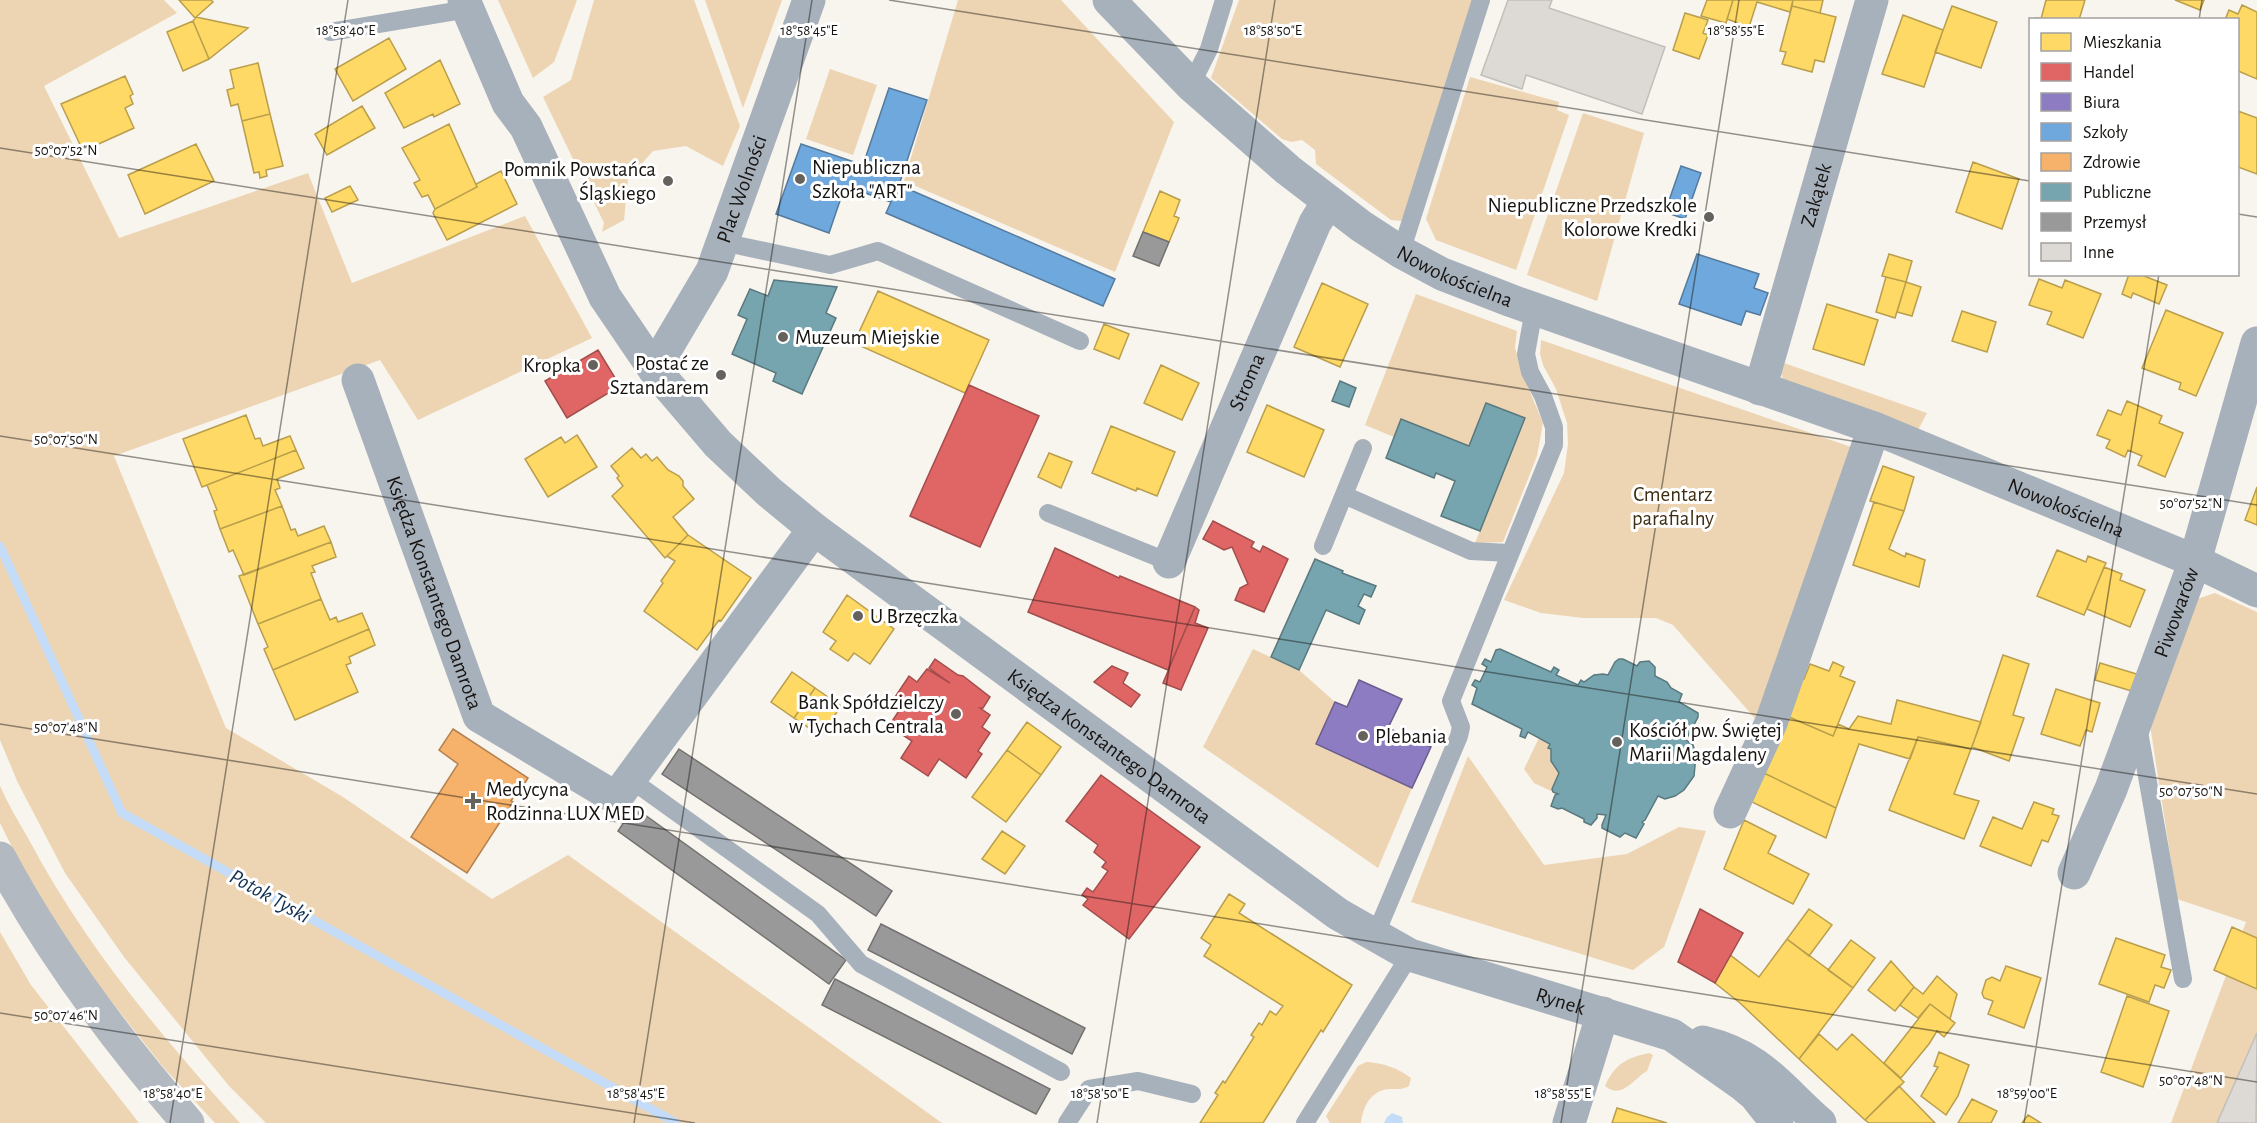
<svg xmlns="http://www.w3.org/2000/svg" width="2257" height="1123" font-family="'Alegreya Sans',sans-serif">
  <rect width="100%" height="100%" fill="#f8f4ee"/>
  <path fill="#edd5b3" d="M0,0H164L177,13L44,86L119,238L308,173L352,283L525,216L592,338L418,420L380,360L114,456L226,728L343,797L492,899L568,855L942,1123H266L229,1086L124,957L65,873L18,783L0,740Z
    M498,0H577L554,62L533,78Z
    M594,0H694L740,126L723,166L686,146L653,151L628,179L624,220L602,232L604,223L543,97L571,80Z
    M705,0H782L743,108Z
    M958,0H1061L1174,122L1115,272L904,181Z
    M1239,0H1473L1407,214L1401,221L1391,220L1316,164L1315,150L1302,140L1291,142L1282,139L1211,78Z
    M830,69L877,85L853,155L806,139Z
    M1470,77L1559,102L1557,110L1569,115L1516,270L1436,240L1426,219Z
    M1583,113L1644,133L1597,301L1527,275Z
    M1416,294L1517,331L1515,348L1523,375L1543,423L1537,456L1503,542L1475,543L1525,418L1486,403L1469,446L1394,437L1365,425Z
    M1541,340L1854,448L1760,724L1673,625L1656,618H1583L1541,613L1504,600L1564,473L1568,444L1567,423L1556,389L1543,365L1540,354Z
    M1781,362L1927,413L1918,430L1785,385L1781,373Z
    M2215,593L2257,612V1123H2171L2246,922L2177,899L2150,725L2197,599Z
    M1253,649L1299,670L1335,702L1317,745L1412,788L1378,868L1203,747Z
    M1539,738L1570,754L1553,787V792L1534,783L1524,769Z
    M1468,756L1544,865L1627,854L1679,827L1706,831L1664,947L1633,970L1411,902Z
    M0,786C8,804 18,821 28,838C84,944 160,1035 240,1123H215L164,1068L92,977L35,893L0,823Z
    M0,932L31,985L139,1123H0Z
    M1649,1053L1653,1055L1647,1071C1633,1079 1622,1100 1605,1086C1615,1064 1626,1058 1649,1053Z
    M1366,1062C1383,1063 1398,1068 1411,1078L1409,1086C1401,1090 1399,1089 1390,1089C1371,1090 1363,1106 1361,1123H1330L1326,1116L1358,1066Z"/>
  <path fill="#c4dcf8" d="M1392,1113L1402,1117L1403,1123H1384L1387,1117Z"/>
  <path fill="#ffd966" stroke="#b99e4c" stroke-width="1.5" d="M179,0H211L213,2L195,18Z
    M1707,0H1733L1726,23L1701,16Z
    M1733,0H1793L1790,12L1757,2L1749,27L1727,19Z
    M1793,0H1823L1820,13L1792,6Z
    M2046,0H2085L2079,20H2036V18L2041,19Z
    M2175,0H2204L2200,10Z
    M2242,5L2257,12V79L2238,71V20H2225L2229,10L2238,14Z
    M1792,6L1836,17L1824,62L1815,60L1812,72L1782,64L1786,52L1780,51Z
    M1952,6L1997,22L1981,68L1935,52Z
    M1685,13L1708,20L1703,33L1708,35L1699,59L1673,50Z
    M1903,15L1943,30L1924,87L1882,74Z
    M196,17L248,28L209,59L193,21Z
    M193,21L209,59L183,71L167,32Z
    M389,38L406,69L353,101L335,69Z
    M440,60L460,104L434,117L433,114L404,128L385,93Z
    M258,63L270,114L242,121L238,104L231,106L227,90L234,88L230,70Z
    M125,76L133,94L130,96L133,104L125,108L134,128L83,151L61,104Z
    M362,106L375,128L327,155L315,134Z
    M2238,111L2257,118V174L2238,167Z
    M270,114L283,166L266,170L267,176L260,178L259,172L254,173L242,121Z
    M449,124L477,187L435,209L428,195L422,197L414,183L420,180L402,148Z
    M196,144L214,181L145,214L128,175Z
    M1973,162L2019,179L2002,229L1956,212Z
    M501,171L517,204L447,240L433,213L435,209L477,187L476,184Z
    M350,186L358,200L332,212L325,198Z
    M1160,191L1180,200L1174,216L1179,218L1169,242L1143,232Z
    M1889,254L1912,261L1906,282L1882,276Z
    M2129,274H2139L2167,285L2159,304L2133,293L2131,298L2122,294Z
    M1886,277L1906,282L1895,318L1876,312Z
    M2039,279L2062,288L2065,280L2101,294L2083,338L2047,324L2052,312L2029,305Z
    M1906,282L1921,287L1912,316L1897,312Z
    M1322,283L1368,304L1340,367L1294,347Z
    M878,291L989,340L965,393L854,343Z
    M1827,304L1878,320L1864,365L1813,349Z
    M2166,310L2223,333L2196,396L2179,389L2181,383L2142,368Z
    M1962,311L1996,322L1987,352L1952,341Z
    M1104,324L1129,334L1119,359L1094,349Z
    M1161,365L1199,383L1182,420L1144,403Z
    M2127,401L2162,416L2159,423L2183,433L2165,477L2138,465L2142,456L2128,450L2125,457L2106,448L2110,440L2097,435L2108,410L2121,415Z
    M1267,405L1324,430L1304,477L1247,452Z
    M246,415L255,439L260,438L263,446L290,436L296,450L202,487L183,439Z
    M1111,426L1175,452L1157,496L1137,488L1136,491L1092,473Z
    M577,435L597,467L548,497L525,459L561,437L565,443Z
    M632,448L641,458L646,454L652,461L657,457L668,470L679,476L683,481V486L694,499L673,517L688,535L665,558L612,496L623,486L617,478L619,476L611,466Z
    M296,450L304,468L277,479L280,488L275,490L282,506L220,529L214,511L217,510L207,485Z
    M1049,453L1072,462L1061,488L1038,477Z
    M1883,466L1914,477L1904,511L1870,501Z
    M2257,487V525L2245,520Z
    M1874,502L1904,511L1889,549L1905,557L1906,553L1925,560L1919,587L1853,565Z
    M282,506L291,530L295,529L298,536L324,526L331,542L244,575L233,550L229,552L220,529Z
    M688,535L751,578L721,621L719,620L697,650L644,611L663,583L661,581L675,561L667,556Z
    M331,542L336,557L312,566L315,572L311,573L321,599L258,624L239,576Z
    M2057,550L2086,562L2088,556L2106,563L2084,615L2037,596Z
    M2104,567L2122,574L2120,580L2145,590L2130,627L2087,609Z
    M847,595L894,629L870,664L854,653L848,661L830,649L836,641L823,632Z
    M321,599L330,620L336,617L338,622L362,613L369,629L273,670L264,649L268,647L258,624Z
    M369,629L375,645L349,657L351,663L346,665L358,692L295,720L273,670Z
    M2003,655L2029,664L2013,715L2024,718L2009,761L1972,747Z
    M1833,662L1844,667L1840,676L1855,682L1833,736L1789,717L1803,678L1804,679L1810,664L1829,671Z
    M2100,663L2140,675L2135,692L2095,680Z
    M792,672L815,688L794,718L771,702Z
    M815,688L841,706L821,736L794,718Z
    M2056,689L2100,703L2092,732L2086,730L2080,746L2041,734Z
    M1897,700L1981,722L1971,749L1918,737L1910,759L1859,744L1836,808L1764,773L1789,717L1833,736L1838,724L1849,729L1858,716L1891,724Z
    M1027,722L1061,747L1041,775L1007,750Z
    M1918,737L1971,749L1954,794L1979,801L1964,839L1889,810Z
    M1007,750L1041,775L1006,822L972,797Z
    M1764,773L1836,808L1826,838L1752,802Z
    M2034,802L2054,809L2052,814L2059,816L2048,842L2042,840L2031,866L1980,846L1993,817L2022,829Z
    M1744,820L1776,836L1768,853L1809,874L1793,904L1724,869Z
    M1002,831L1025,846L1005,874L982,859Z
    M1229,894L1245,904L1239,913L1352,985L1323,1032L1321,1030L1263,1123H1200L1218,1095L1215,1093L1223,1081L1225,1083L1254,1037L1251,1035L1259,1023L1262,1025L1270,1011L1276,1015L1283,1006L1204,956L1211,945L1201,938Z
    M1809,909L1832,925L1809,956L1787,939Z
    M2232,927L2257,938V989L2214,970Z
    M2116,938L2165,955L2161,967L2171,970L2164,988L2155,985L2149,1002L2099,984Z
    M1787,939L1853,988L1799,1059L1740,1003L1715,983L1730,955L1759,977Z
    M1851,940L1875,958L1853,988L1828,970Z
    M1891,961L1914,987L1895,1011L1868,990Z
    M2006,966L2041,978L2024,1028L1988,1014L1993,1001L1984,998L1982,993L1986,980L1992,977L2000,981Z
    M1937,976L1957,994L1950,1019L1930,1004L1918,1018L1900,1005L1914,987L1923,994Z
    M2127,996L2169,1011L2143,1087L2101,1072Z
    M1930,1004L1955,1023L1944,1037L1937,1031L1929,1044L1901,1078L1884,1063Z
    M1819,1034L1837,1050L1852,1034L1904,1082L1865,1120L1799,1059Z
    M1939,1052L1969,1065L1958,1096L1946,1115L1921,1096L1938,1067L1934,1066Z
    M1899,1086L1935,1123H1869L1865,1120Z
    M1972,1099L1997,1111L1991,1123H1958Z
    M1617,1108L1667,1123H1612Z
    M2028,1115L2041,1123H2022Z"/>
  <path fill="#e06666" stroke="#a34d4c" stroke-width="1.5" d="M598,350L620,386L567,418L545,381Z
    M969,385L1039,416L980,547L910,516Z
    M1213,521L1254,542L1251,547L1260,552L1263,546L1288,559L1264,612L1235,600L1240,588L1248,584L1232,547L1224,550L1203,539Z
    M1055,548L1119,578L1120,576L1195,607L1168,670L1028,612Z
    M1195,607L1199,610L1195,623L1208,628L1181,690L1163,683Z
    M935,659L958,675L963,676L990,697L983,708H980L990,715L982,727L990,733L978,751L982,754L966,778L939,759L928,776L901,758L912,741L889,726L904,703L895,697L909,676L917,682L927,669L950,683L929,668Z
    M1112,666L1128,673L1123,683L1140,695L1131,707L1094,682Z
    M1101,775L1200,847L1129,939L1083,905L1088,899L1082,895L1087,888L1093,892L1108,871L1102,867L1106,862L1094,852L1098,845L1066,821Z
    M1700,909L1743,933L1715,983L1678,962Z"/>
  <path fill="#8e7cc3" stroke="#6a5c8d" stroke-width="1.5" d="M1359,680L1402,699L1388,728L1431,747L1412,788L1316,744L1335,702L1347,707Z"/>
  <path fill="#6fa8dc" stroke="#547b9f" stroke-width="1.5" d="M889,88L927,100L899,185L1115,279L1103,306L886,213L891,202L845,186L829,233L776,214L801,144L863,165Z
    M1681,166L1701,173L1685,219L1665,212Z
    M1697,254L1759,274L1754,288L1768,293L1760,315L1746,311L1741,325L1679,304Z"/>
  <path fill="#f6b26b" stroke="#b38250" stroke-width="1.5" d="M453,729L528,778L518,794L516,793L511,801L513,802L467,873L411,837L458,764L439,750Z"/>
  <path fill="#76a5af" stroke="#59797f" stroke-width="1.5" d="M774,280L837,287L826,313L836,318L802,394L773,381L776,373L732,354L747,319L738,315L750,289L768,296Z
    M1340,381L1356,388L1349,407L1332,401Z
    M1486,403L1525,418L1480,531L1441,516L1455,481L1436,473L1434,478L1386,458L1401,419L1469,446Z
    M1315,559L1343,571L1342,573L1376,586L1371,597L1364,594L1358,606L1365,610L1359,624L1326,610L1299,670L1271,657Z
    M1500,649L1551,672L1554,667L1559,670L1556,675L1578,685L1581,680L1584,682L1594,675L1603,674L1608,675L1615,662L1619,659H1623L1637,666L1640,662L1649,661L1655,667V676L1667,682L1671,688L1682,694L1679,702L1698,713V717L1686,740L1693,745L1696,755L1694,776L1684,790L1675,796L1665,799L1658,796L1645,820L1642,822L1644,824L1636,838L1625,833L1620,837L1602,828V825L1606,815L1597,814V818L1591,825L1584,822V819L1562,808L1558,809L1551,806L1555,795L1558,794L1553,792L1552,789L1559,773L1551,761V749L1548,748L1550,744L1528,732L1525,738L1520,736L1522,729L1472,704L1477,688L1472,685L1475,680L1480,682L1487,667L1482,664L1485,659L1491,662L1496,650Z"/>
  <path fill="#999" stroke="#727170" stroke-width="1.5" d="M1143,232L1169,242L1159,266L1133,256Z
    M679,749L892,891L876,916L662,774Z
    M634,807L846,960L829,984L618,831Z
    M881,924L1085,1028L1072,1054L868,950Z
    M835,979L1050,1089L1036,1114L822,1005Z"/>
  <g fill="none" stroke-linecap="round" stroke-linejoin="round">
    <path stroke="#c4dcf8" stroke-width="9" d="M0,546L122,813L676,1123"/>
  </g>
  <path fill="#dddad6" stroke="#c2bfbb" stroke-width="1.5" d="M1508,0H1552L1549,8L1665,47L1642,114L1526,75L1522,89L1481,75Z
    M2257,1033L2256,1123H2217Z"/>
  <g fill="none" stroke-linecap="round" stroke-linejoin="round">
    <path stroke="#a7b1bc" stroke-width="18" d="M330,32L468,9
      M1191,85L1209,49L1224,0
      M722,242L830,265L878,251L1080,341
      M1401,252L1481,0
      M1344,495L1471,551L1509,553
      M1048,513L1169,562
      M1323,546L1363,448
      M2138,726L2183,979
      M630,779L818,914L861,964L1061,1072
      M1375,936L1459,736L1461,727L1451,701L1554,445V427L1543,396L1530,372L1526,354L1534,309
      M1067,1123L1089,1089L1138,1081L1192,1094
      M1305,1123L1410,955"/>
    <g stroke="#a7b1bc" stroke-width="33">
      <path id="s1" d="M464,0L508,103L526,127L605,297L654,369L718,444L769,492L814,529L1338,914L1410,955L1672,1035L1743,1085L1755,1095L1777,1123"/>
      <path id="s2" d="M1109,0L1191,85L1288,170L1361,226L1401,252L1442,274L1512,301L1874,428L2195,561L2257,591"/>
      <path id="s3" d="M654,369L712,271L809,0"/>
      <path id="s4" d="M358,380L479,716L616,798L814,529"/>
      <path id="s5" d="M1760,389L1872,0"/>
      <path id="s6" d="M1169,562L1315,223L1328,202"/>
      <path d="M1730,812L1771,723L1874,428"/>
      <path id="s7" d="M2074,873L2111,789L2195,561L2257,343"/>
      <path d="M1703,1042C1761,1056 1778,1086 1820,1123"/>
      <path d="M1569,1123L1603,1013"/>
    </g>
    <path stroke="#b2b9c1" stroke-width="33" d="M0,858C51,954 117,1041 188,1123"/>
  </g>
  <path fill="none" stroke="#161310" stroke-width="1.5" stroke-opacity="0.45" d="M889,0L2030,181M2199,20L2202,0M0,148L2257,505M2238,214L2257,217M0,436L2257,794M0,724L2257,1082M0,1013L695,1123M170,1123L348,0M634,1123L812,0M1097,1123L1275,0M1561,1123L1739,0M2024,1123L2159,274"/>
  <g fill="#65625e" stroke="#fff" stroke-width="2">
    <circle cx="800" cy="179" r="6"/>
    <circle cx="668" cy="181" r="6"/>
    <circle cx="1709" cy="217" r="6"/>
    <circle cx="783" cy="337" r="6"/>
    <circle cx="593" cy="365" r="6"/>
    <circle cx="721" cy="375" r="6"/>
    <circle cx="858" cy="616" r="6"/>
    <circle cx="956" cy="714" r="6"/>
    <circle cx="1363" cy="736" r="6"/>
    <circle cx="1617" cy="742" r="6"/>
    <path d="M470 792h6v6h6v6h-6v6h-6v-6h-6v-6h6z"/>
  </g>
  <g text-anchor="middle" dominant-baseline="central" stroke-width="6" stroke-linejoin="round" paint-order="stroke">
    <g font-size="21" fill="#161310" stroke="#fff" text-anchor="start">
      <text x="812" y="167">Niepubliczna<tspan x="812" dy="24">Szkoła "ART"</tspan></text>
      <text x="656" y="169" text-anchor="end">Pomnik Powstańca<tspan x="656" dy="24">Śląskiego</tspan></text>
      <text x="1697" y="205" text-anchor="end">Niepubliczne Przedszkole<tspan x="1697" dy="24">Kolorowe Kredki</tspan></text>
      <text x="795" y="337">Muzeum Miejskie</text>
      <text x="709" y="363" text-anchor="end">Postać ze<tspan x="709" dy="24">Sztandarem</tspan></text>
      <text x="581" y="365" text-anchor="end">Kropka</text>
      <text x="870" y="616">U Brzęczka</text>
      <text x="944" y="702" text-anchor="end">Bank Spółdzielczy<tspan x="944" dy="24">w Tychach Centrala</tspan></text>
      <text x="1629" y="730">Kościół pw. Świętej<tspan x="1629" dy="24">Marii Magdaleny</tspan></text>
      <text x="1375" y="736">Plebania</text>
      <text x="486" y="789">Medycyna<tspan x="486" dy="24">Rodzinna LUX MED</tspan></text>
    </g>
    <g font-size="21" fill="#161310" stroke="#fff">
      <text stroke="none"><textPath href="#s3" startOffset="201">Plac Wolności</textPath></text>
      <text stroke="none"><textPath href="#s5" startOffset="202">Zakątek</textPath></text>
      <text stroke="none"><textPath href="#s2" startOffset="446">Nowokościelna</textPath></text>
      <text stroke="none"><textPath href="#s6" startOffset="196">Stroma</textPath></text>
      <text stroke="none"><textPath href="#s2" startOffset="1100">Nowokościelna</textPath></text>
      <text stroke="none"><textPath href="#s4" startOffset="226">Księdza Konstantego Damrota</textPath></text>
      <text stroke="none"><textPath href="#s7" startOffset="280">Piwowarów</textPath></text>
      <text stroke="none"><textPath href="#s1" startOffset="1010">Księdza Konstantego Damrota</textPath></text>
      <text stroke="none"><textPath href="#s1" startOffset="1534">Rynek</textPath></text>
    </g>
    <g font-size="21" fill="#3f2e13" stroke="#fff">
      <text x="1673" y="494">Cmentarz<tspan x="1673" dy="24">parafialny</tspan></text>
    </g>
    <g font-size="22" font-style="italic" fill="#0f3052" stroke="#fff">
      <text transform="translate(270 896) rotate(29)">Potok Tyski</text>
    </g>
  </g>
  <g font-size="15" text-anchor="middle" fill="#161310" stroke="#fff" stroke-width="6" stroke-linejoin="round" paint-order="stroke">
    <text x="346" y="35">18°58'40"E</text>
    <text x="809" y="35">18°58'45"E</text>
    <text x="1273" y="35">18°58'50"E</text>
    <text x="1736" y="35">18°58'55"E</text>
    <text x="66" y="155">50°07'52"N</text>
    <text x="66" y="444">50°07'50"N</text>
    <text x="2191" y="508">50°07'52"N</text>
    <text x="66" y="732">50°07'48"N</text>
    <text x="2191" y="796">50°07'50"N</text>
    <text x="66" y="1020">50°07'46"N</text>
    <text x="2191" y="1085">50°07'48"N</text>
    <text x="173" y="1098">18°58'40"E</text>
    <text x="636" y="1098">18°58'45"E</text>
    <text x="1100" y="1098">18°58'50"E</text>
    <text x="1563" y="1098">18°58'55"E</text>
    <text x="2027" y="1098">18°59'00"E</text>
  </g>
  <rect x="2029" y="18" width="210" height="258" fill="#ffffff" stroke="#a2a19f" stroke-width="1.5"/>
  <rect x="2041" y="33" width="30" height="18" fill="#ffd966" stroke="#a2a19f" stroke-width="1.5"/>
  <text x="2083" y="48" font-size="18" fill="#161310">Mieszkania</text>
  <rect x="2041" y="63" width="30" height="18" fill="#e06666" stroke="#a2a19f" stroke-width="1.5"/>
  <text x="2083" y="78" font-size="18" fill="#161310">Handel</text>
  <rect x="2041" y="93" width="30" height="18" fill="#8e7cc3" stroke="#a2a19f" stroke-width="1.5"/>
  <text x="2083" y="108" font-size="18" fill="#161310">Biura</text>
  <rect x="2041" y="123" width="30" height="18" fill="#6fa8dc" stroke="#a2a19f" stroke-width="1.5"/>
  <text x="2083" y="138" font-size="18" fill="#161310">Szkoły</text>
  <rect x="2041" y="153" width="30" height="18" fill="#f6b26b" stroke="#a2a19f" stroke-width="1.5"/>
  <text x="2083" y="168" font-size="18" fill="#161310">Zdrowie</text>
  <rect x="2041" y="183" width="30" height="18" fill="#76a5af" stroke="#a2a19f" stroke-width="1.5"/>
  <text x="2083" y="198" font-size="18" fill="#161310">Publiczne</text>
  <rect x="2041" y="213" width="30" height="18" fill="#999999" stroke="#a2a19f" stroke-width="1.5"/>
  <text x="2083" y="228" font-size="18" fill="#161310">Przemysł</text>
  <rect x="2041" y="243" width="30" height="18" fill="#dddad6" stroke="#a2a19f" stroke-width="1.5"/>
  <text x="2083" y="258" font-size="18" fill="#161310">Inne</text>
</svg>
